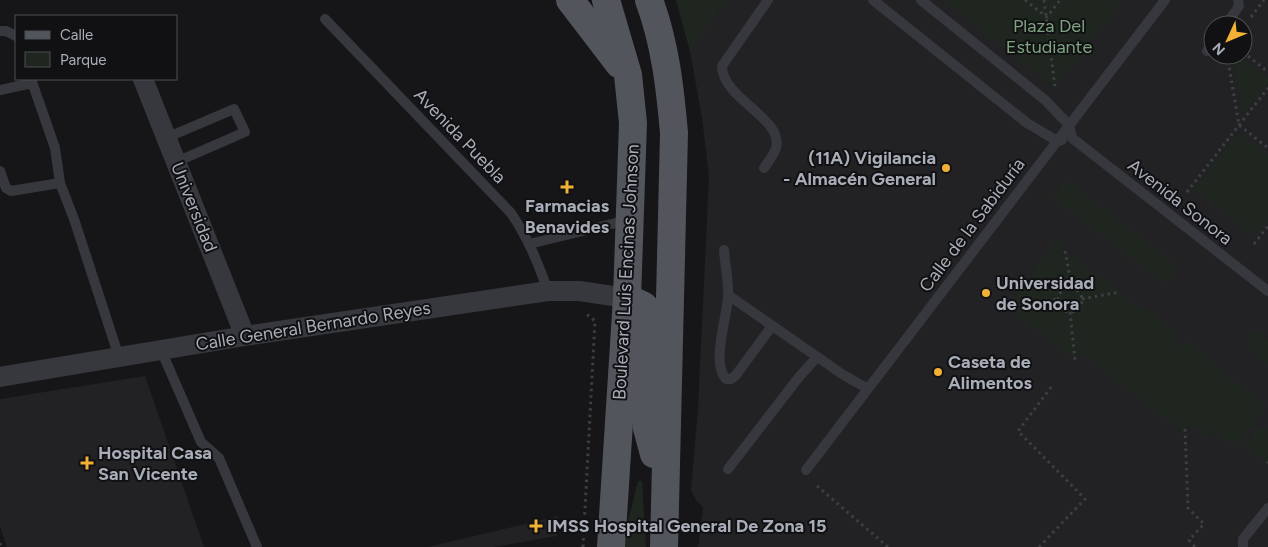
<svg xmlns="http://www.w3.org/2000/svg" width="1268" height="547" font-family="Figtree,sans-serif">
  <rect width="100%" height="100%" fill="#161618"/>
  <path fill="#222225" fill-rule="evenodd" d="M676,0H1268V547H698L703,508L696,500L691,490L698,408L709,177L702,118L690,51ZM1213,25H1243V55H1213Z
    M145,376L204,547H7L0,526V399Z
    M558,516L557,536L494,547H428Z"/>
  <path fill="#1e261f" d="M676,0H726L690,51Z
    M943,0H1123L1055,87Z
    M1232,55H1240L1268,77V84L1244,114L1231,56Z
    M1238,132L1268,155V222L1256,237L1194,189Z
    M1065,180L1178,266L1165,284L1052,197Z
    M1058,238L1065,243L1062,249L1143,311H1148L1179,335L1174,341L1181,347L1187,340L1216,363L1223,372L1267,406L1235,447L1214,430L1208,437L1190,423L1183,431L1081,353L1075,360L1015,313L1014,297Z
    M1256,330L1268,340V363L1245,344Z
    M1260,425L1268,431V464L1244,445Z
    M638,481H642L646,547H625L628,521Z"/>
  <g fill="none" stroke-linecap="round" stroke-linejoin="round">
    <path stroke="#3d3f44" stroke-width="3" stroke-dasharray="2.5 4" stroke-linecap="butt" d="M1025,0L1047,17L1060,0
      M1044,0L1055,87
      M1251,17L1264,0
      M1243,52L1268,72
      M1227,55L1239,125L1268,148
      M1187,192L1268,88
      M1254,244L1268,226
      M1065,251L1072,288
      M1058 300a12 12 0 1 1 24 0a12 12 0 1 1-24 0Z
      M1082,299L1119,292
      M1015,306L1058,299
      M1070,312L1075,360
      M1185,429L1188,508L1204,524L1189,540L1195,547
      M1267,463L1268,462
      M817,486L888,547
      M0,543L1,547
      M583,547L595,321L584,312
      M1039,547L1085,499L1018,431L1052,386"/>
    <path stroke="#37383d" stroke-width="10" d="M873,0L1027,123L1057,141L1062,140
      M921,0L1045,100L1069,125L1072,138L1268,291
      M325,19L511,213C528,238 538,263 548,291
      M1226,25L1239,6L1238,0
      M0,31H6L16,36
      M1207,51L1213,43
      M31,79L55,148L60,183
      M0,90L32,83
      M166,138L234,109L245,132L176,162
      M764,168C768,162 774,155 776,148C784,118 722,99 722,66L768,0
      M0,171L6,188L11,191L60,183L74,219L119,357
      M529,244L628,220
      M724,250C725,265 729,282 728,297C727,317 711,364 726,379H731L736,375L772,326
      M728,295L842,374L868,389
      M161,350L201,442L219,458L257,547
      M728,469L799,377L817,357
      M806,470L1165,0
      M1243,547V539L1268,508"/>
    <path stroke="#37383d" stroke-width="20" d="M143,79L245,336
      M0,377L245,336L548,291H579L627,298"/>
    <path stroke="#53555c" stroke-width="28" d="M570,0L619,64
      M606,0L628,75L633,123L627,298L611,547
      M649,0C665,43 670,87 674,133L664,547
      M627,298L644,306L649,313L647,428L654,454"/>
  </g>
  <g fill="#f2b134" stroke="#111113" stroke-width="2">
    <circle cx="946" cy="168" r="5"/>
    <path d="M564.5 179.5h5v5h5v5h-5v5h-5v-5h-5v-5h5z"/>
    <circle cx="986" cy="293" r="5"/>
    <circle cx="938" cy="372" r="5"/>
    <path d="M84.5 455.5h5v5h5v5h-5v5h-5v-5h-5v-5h5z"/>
    <path d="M533.5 518.5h5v5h5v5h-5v5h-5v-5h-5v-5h5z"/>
  </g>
  <g text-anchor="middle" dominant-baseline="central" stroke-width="4" stroke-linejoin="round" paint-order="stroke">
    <g font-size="18" fill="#7fa381" stroke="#111113">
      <text x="1049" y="26">Plaza Del<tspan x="1049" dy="21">Estudiante</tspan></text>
    </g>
    <g font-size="18" fill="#a8adb8" stroke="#111113">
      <text transform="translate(460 136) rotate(46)">Avenida Puebla</text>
      <text transform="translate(1180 202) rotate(38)">Avenida Sonora</text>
      <text transform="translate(194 207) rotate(68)">Universidad</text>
      <text transform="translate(972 225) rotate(-53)">Calle de la Sabiduría</text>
      <text transform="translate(626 272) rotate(-87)">Boulevard Luis Encinas Johnson</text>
      <text transform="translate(313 326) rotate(-9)">Calle General Bernardo Reyes</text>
    </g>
    <g font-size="18" font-weight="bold" fill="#a8adb8" stroke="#111113" text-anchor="start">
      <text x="936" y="158" text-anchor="end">(11A) Vigilancia<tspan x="936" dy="21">- Almacén General</tspan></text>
      <text x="567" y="206" text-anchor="middle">Farmacias<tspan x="567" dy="21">Benavides</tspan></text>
      <text x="996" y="283">Universidad<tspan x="996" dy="21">de Sonora</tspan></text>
      <text x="948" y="362">Caseta de<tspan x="948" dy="21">Alimentos</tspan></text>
      <text x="98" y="453">Hospital Casa<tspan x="98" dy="21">San Vicente</tspan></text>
      <text x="547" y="526">IMSS Hospital General De Zona 15</text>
    </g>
  </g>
  <rect x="15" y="15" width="162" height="65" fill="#111113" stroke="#4d4f55"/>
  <rect x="25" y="31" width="25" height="8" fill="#53555c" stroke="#4d4f55"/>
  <text x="60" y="40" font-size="15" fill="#a8adb8">Calle</text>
  <rect x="25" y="52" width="25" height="15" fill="#1e261f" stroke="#4d4f55"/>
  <text x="60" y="65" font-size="15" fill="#a8adb8">Parque</text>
  <g transform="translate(1228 40) rotate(226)"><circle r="24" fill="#111113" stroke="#4d4f55"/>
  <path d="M0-4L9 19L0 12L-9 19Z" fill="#f2b134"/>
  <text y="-8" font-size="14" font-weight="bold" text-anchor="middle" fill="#a8adb8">N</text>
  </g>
</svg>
